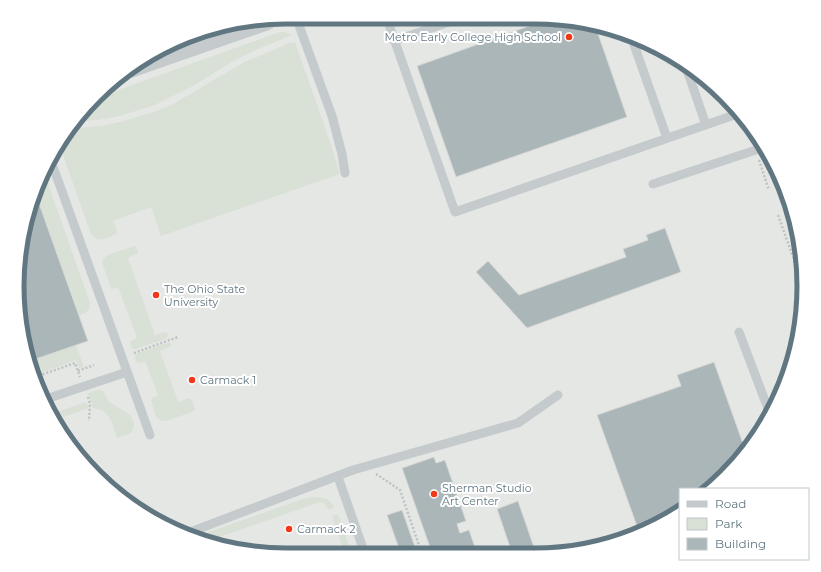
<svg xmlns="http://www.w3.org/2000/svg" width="821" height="572" font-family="Montserrat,sans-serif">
  <rect width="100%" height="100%" fill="#f7f7f4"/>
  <path fill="#e5e7e5" d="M286,17L588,22L669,53L737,108L768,151L790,199L802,251L803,303L795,355L776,405L749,450L713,488L711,489H680V510L654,527L570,553L269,554L217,546L167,527L122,500L84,464L45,405L22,338L38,183L84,109L137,62L216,26Z"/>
  <path fill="#d9e0d5" d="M280,32H284L292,35L258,49L233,61L193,86L155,105L116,117L97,120L76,121L84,109L96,98Z
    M295,42C310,86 327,130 340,174L161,236L151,207L113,221L117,231L116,234C108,238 98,244 91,234L60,147L70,130L75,128L102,126L120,122L156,111L173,104L243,63L289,43Z
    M44,172L89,300L90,308L85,313L79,315L35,192L38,183Z
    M134,246H136L138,253L128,258L155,335L165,332L167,333L168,336L165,339L136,349H132L130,342L137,338L118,287L112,289L111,288L102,263L104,258L107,255Z
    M167,343H171V346L160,351L178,402L189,398L192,400L195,409L192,412L166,421H161L156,417L151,400L152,398L158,395L145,361L139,363L136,362L135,355L138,353Z
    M76,345L84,367L79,369L76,360L35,375L30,361Z
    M97,390H101L104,392L108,401L130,415L134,422L133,429L131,433L117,438C112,423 111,410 93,408L88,393Z
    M86,402L89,408L55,420L51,414Z
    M312,497C325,497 327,498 335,507L329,510L324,503L320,502L205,542L194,537L303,499Z
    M338,514L352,554H345L332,516Z"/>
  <path fill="#abb6b9" stroke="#d9d9d6" d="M543,21L588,22L595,25L627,117L456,177L417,66Z
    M35,192L88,341L30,361L22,338L19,251Z
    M665,228L681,272L527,328L476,272L488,261L519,295L626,257L623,249L648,240L646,235Z
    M714,362L746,452L741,457L738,458L739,460L711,489H680V510L654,527L639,532L597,415L681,386L677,375Z
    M434,457L436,463L445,460L466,521L457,524L460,533L469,530L476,550L468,553H432L402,468Z
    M518,501L536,553H491L510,547L497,509Z
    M402,510L414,544L418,554H401L387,515Z"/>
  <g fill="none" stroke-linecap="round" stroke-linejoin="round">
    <path stroke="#bec2c3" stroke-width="2.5" stroke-dasharray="2 2" stroke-linecap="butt" d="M746,123L752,141
      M759,160L769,190
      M778,215L803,285
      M134,353L178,337
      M78,371L94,365
      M35,377L75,363L80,377
      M88,397L90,404L89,421
      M376,474L400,490L422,554"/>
    <path stroke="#c5cacc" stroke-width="9" d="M296,17L332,116L342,154L345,173
      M387,19L455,212L740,113
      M632,39L667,138
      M394,41L455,20
      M686,67L706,125
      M51,161L150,435
      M653,184L765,147
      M739,332L770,414L771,413
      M43,400L127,372
      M338,477L365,554
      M185,534L353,470L518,423L558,395"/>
    <path stroke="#c5cacc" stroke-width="17" d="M785,189L792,207"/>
    <path stroke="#c5cacc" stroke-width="21" d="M131,67L266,20"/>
  </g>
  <g fill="#f1391a" stroke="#fff" stroke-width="1.5">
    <circle cx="569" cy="37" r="4"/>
    <circle cx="156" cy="295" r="4"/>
    <circle cx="192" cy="380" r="4"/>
    <circle cx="434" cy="494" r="4"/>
    <circle cx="289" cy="529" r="4"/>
  </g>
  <g text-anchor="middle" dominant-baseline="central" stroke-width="4" stroke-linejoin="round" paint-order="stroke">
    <g font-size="11" fill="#607681" stroke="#fff" text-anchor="start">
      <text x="561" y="37" text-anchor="end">Metro Early College High School</text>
      <text x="164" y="289">The Ohio State<tspan x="164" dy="13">University</tspan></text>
      <text x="200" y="380">Carmack 1</text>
      <text x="442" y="488">Sherman Studio<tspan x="442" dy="13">Art Center</tspan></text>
      <text x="297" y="529">Carmack 2</text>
    </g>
  </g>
  <path d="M0 0H821V572H0ZM286 24H535A262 262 0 0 1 797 286V286A262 262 0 0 1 535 548H286A262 262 0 0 1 24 286V286A262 262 0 0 1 286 24Z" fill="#fff" fill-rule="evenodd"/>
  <path fill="none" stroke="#607681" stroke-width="5" d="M286 24H535A262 262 0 0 1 797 286V286A262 262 0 0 1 535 548H286A262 262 0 0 1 24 286V286A262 262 0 0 1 286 24Z"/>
  <rect x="679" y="488" width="130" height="72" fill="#ffffff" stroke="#bfc8cd"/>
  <rect x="687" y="501" width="20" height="6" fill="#c5cacc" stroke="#bfc8cd"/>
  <text x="715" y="508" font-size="12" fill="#607681">Road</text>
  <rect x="687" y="518" width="20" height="12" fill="#d9e0d5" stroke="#bfc8cd"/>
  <text x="715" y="528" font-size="12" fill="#607681">Park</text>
  <rect x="687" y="538" width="20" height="12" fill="#abb6b9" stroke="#bfc8cd"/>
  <text x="715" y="548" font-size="12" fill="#607681">Building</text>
</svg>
